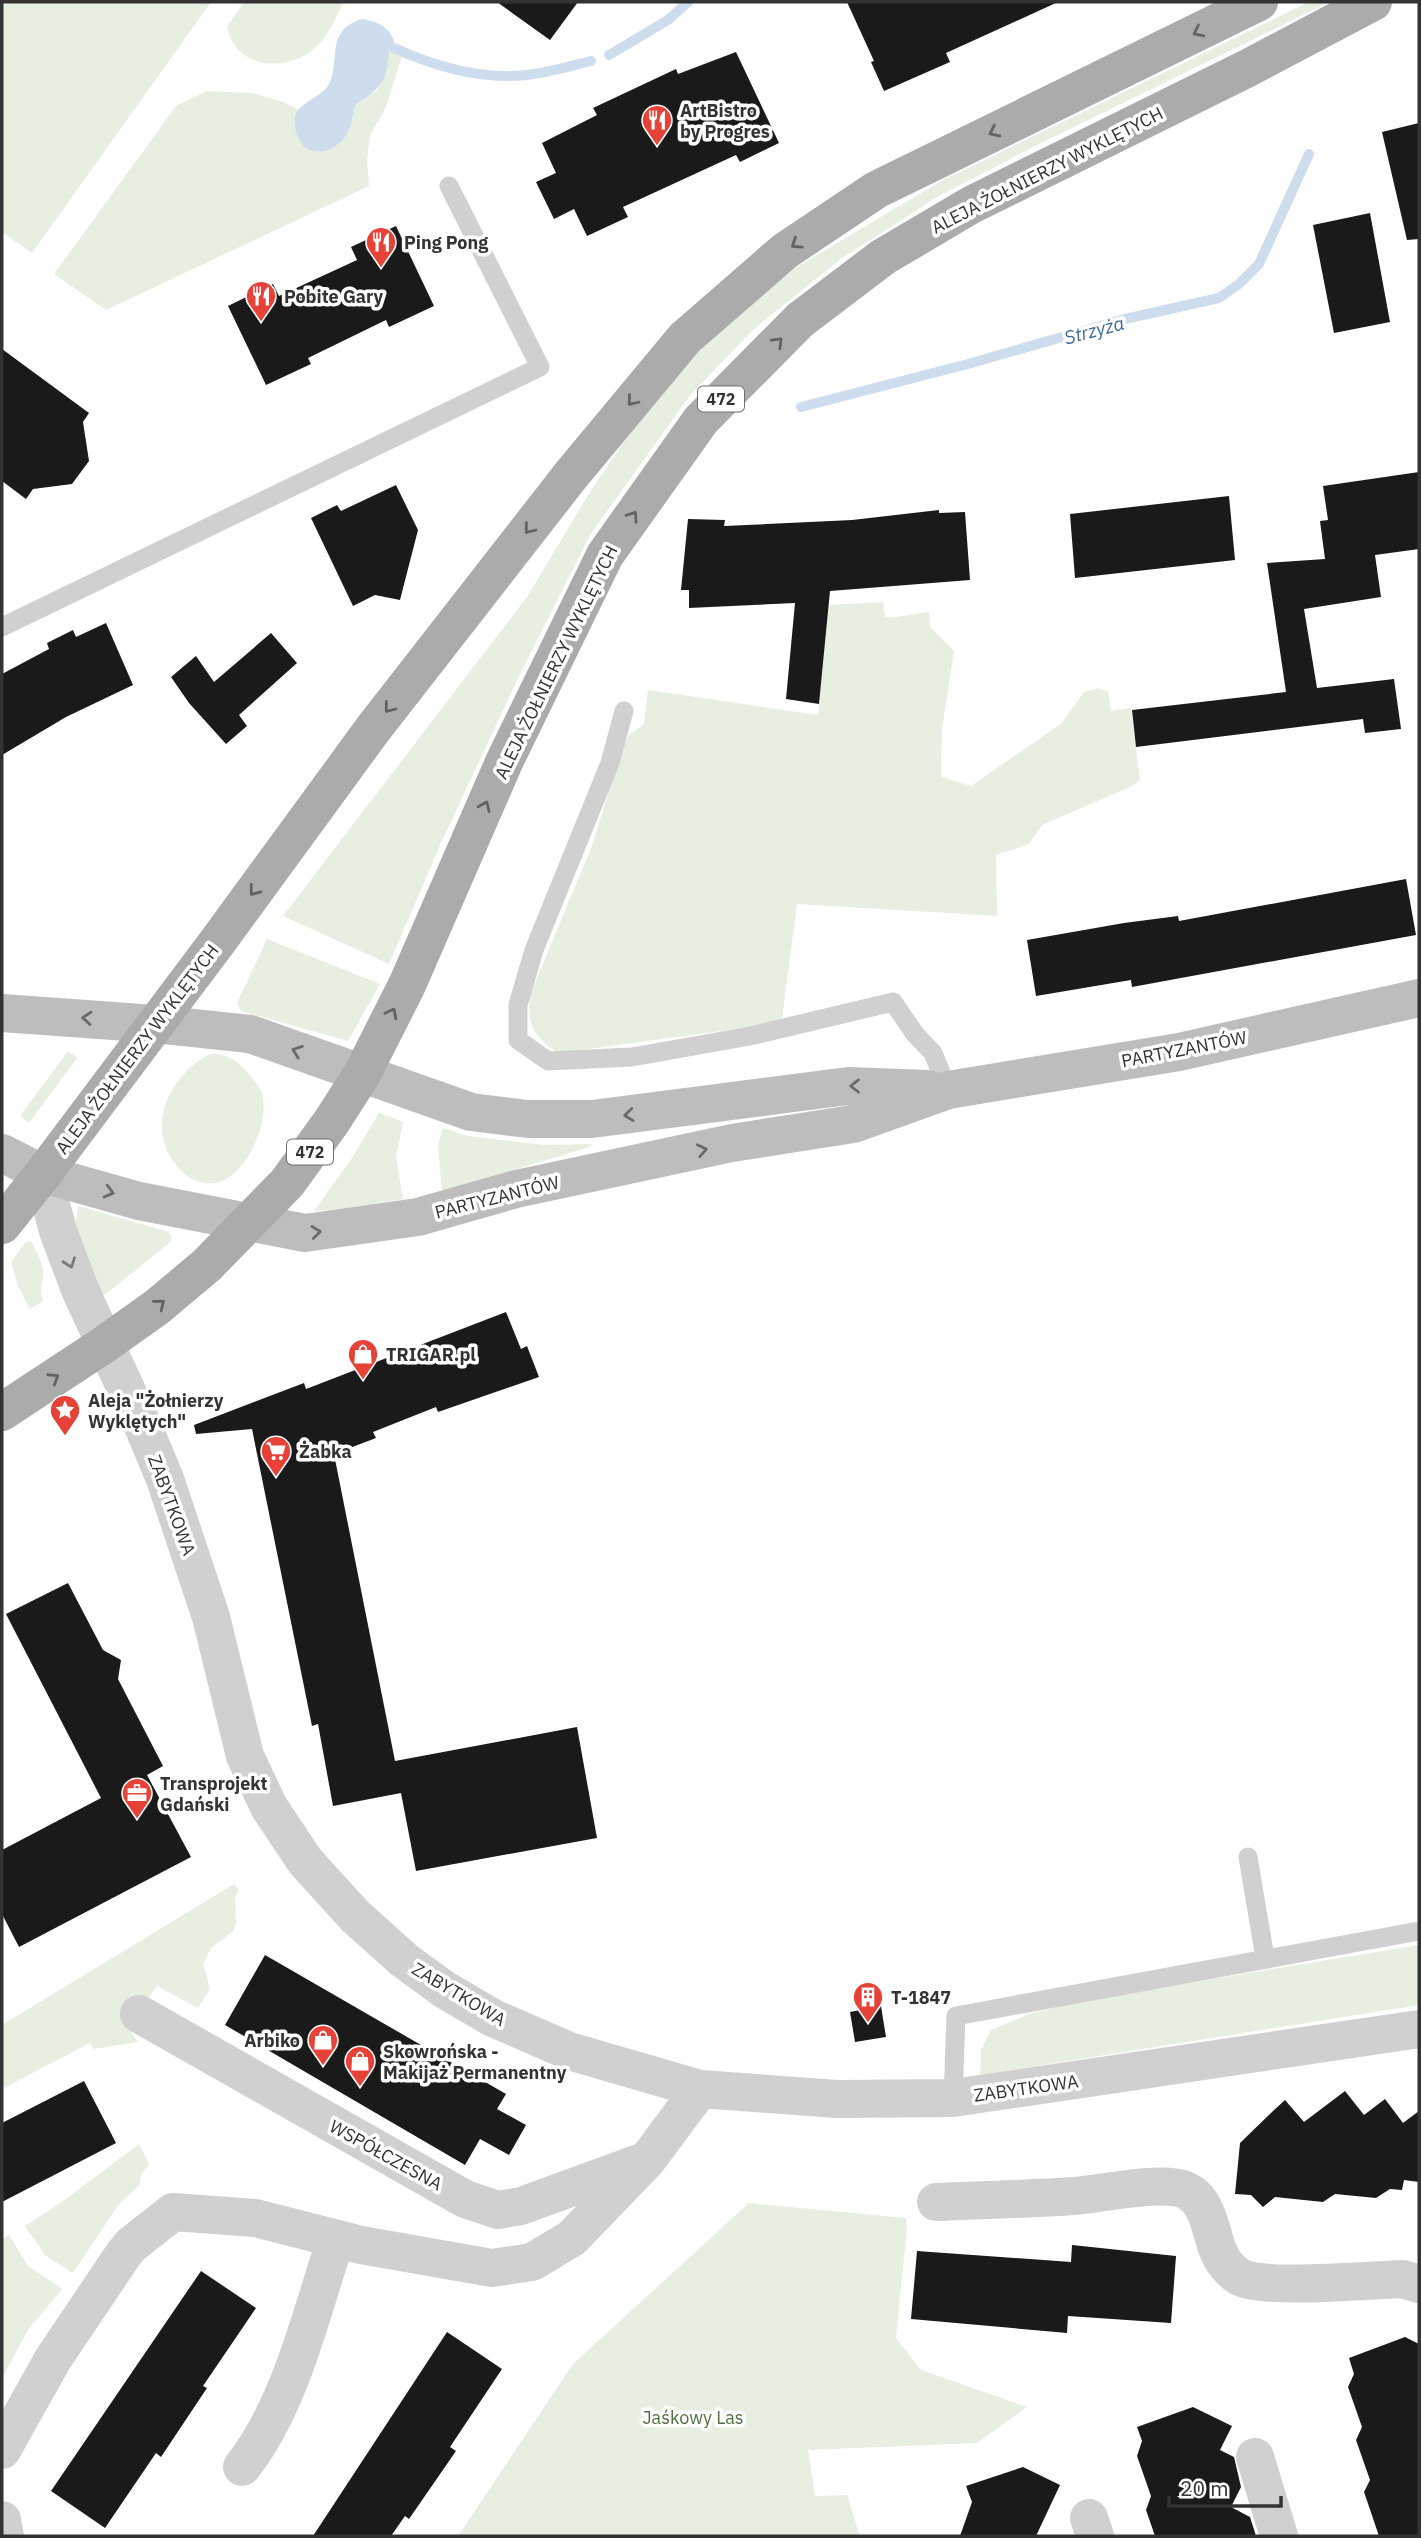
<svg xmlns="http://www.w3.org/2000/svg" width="1421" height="2538" font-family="'IBM Plex Sans',sans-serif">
  <rect width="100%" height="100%" fill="#fff"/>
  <path fill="#e7efe1" d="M2,2H211L32,253L2,232Z
    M244,2H343C337,16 330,33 318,45C290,73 237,72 227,27Z
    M1309,2H1330L1037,145L939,196L842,258L754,329L691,394L590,535L518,678L441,843L389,964L283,916L527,597L590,492L637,422L678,371L729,321L795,268L941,181Z
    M389,50L402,56L386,107L370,135L367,161L369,186L106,310L54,274L176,106L207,91L252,93L283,102L299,110L294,118L349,131L354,105L378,90Z
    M883,602L885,617C894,619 917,613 929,612L930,627L954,651L942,729L941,777L971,786L1061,724L1084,692L1098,688L1108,692L1111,711L1131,708L1140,780L1132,786L1042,825L1029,844L996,855L997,916L797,904L782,1019L751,1027L558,1053C533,1036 527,1025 530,995L592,846L618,761L628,736L644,724L648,690L818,715L829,605Z
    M267,939L380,984L348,1041L241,1011L237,1003Z
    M68,1051L77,1058L29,1123L20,1116Z
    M210,1054C227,1054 235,1059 246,1071C252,1078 259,1085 262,1093C271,1127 239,1197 197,1181C185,1177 176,1166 170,1156C148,1119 174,1072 210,1054Z
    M379,1113L403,1122L396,1157L403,1199L342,1209L314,1211L352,1158Z
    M443,1128L468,1136L544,1145L594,1144L589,1147L442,1192L438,1145Z
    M78,1206L169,1232L172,1237L169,1243L106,1294L98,1296L75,1228Z
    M31,1241C36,1251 43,1262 43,1273C43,1286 39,1287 43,1301L30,1309L18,1286L11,1262L26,1242Z
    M234,1884L239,1890L235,1897L236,1923L233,1931L211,1948L203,1964L210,1989L198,2008L157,1986L127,2026L138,2042L94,2049L90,2043L2,2089V2025Z
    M1419,1945V2005L980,2075L981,2050L991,2030L1029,2014L1086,2000Z
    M139,2144L149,2164L141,2175L140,2185L119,2204L73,2273L46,2256L25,2226L59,2204Z
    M749,2203L906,2218L907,2228L896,2338L921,2370L1027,2407L977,2443L808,2450L815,2496L847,2495L860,2536H458L573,2364Z
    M9,2235L28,2266L62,2289L28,2330L2,2378V2239Z"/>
  <path fill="#ceddee" d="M362,19C379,22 390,27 395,44L389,50C387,83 381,88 355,105C353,113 352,124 348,132C336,155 304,161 296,132C295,127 294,120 295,116C300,101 324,97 330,82C340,57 326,30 362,19Z"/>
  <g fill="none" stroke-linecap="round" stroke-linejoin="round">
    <path stroke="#ceddee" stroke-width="10" d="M394,48C434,66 482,80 526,75C548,73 570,66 591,61
      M609,55L668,20L688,2
      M801,407L968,364L1125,319L1219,298L1239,284L1259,264L1309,154"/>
  </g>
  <path fill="#1a1a1a" d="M497,2H578L550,40Z
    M847,2H1058L946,53L950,62L884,91L871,62L874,61Z
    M736,52L779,143L740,162L736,155L623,207L628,217L587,236L574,209L554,219L536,182L556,173L542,143L597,115L593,108L676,69L678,74Z
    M1419,123V239L1407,240L1382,132Z
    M1370,213L1390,322L1334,333L1313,225Z
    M396,226L434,306L389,327L386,320L308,358L311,364L266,385L228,306L273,284L279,296L357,260L351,247Z
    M2,349L89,413L83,422L89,461L72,484L33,489L26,499L2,481Z
    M1419,472V549L1375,555L1381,597L1304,609L1317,688L1394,679L1401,729L1365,733L1363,719L1136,747L1132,710L1286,692L1267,563L1325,559L1320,521L1328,520L1323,486Z
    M396,485L418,530L400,600L375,595L353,606L311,518L337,505L341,511Z
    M1229,496L1235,560L1075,578L1070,514Z
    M939,510V513L965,512L970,580L830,591L819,704L786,699L795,603L689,608V590H681L688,519L725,520L724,526L852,520Z
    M106,623L133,685L66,717L2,755V674L49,649L47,643L73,630L76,637Z
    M271,633L297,663L239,715L247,726L226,744L189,703L171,677L196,656L214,682Z
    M1406,879L1416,935L1132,987L1131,980L1036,996L1027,940L1124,923L1178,916L1179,921Z
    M506,1312L521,1349L527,1346L539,1377L438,1412L436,1407L373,1432L376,1438L334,1454L395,1761L577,1727L597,1838L416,1871L401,1793L333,1806L318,1724L312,1726L252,1429L196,1434L194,1425L304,1383L306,1389Z
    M68,1583L103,1650L121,1660L118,1679L163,1766L147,1775L191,1857L19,1947L2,1914V1850L101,1798L6,1614Z
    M265,1955L506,2094L497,2109L526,2125L509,2155L480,2139L465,2165L225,2025Z
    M881,2006L886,2037L855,2042L850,2012Z
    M84,2081L116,2143L2,2202V2123Z
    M1345,2091L1364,2115L1385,2099L1403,2123L1419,2111V2182L1404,2180L1402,2190L1390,2189L1376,2198L1335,2194L1323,2202L1275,2197L1263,2207L1251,2195L1235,2194L1240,2143L1273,2111L1285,2100L1304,2122Z
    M1072,2245L1176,2256L1171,2323L1068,2316L1067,2333L911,2319L917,2251L1071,2262Z
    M201,2271L256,2308L203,2386L207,2388L161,2457L156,2453L105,2528L51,2491Z
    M447,2332L502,2369L450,2447L456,2451L409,2519L405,2516L391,2536H313Z
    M1405,2337L1419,2344V2536H1379L1364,2492L1370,2480L1356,2440L1362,2427L1348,2387L1354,2374L1349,2358Z
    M1193,2407L1232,2426L1220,2450L1234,2457L1241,2487L1231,2507L1250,2517L1256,2536H1155L1146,2510L1151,2496L1137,2456L1142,2441L1137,2427Z
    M1023,2467L1060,2485L1036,2536H960L972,2502L966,2486Z"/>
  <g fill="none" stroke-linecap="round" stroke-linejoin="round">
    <path stroke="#d0d0d0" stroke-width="19" d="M2,627L540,367L449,186
      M624,711L610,763L534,950L518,1005V1040L548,1061L632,1057L750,1036L893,1002L915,1034L933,1053L948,1090
      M1248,1857L1265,1958
      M953,2098L956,2016L1419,1931"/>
    <path stroke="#d0d0d0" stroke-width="38" d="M43,1174L58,1231L81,1292L140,1419L165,1479L211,1617L245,1756L269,1807L305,1861L355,1916L404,1960L445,1990L493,2018L569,2051L700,2089L837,2099L953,2098L1419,2029
      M139,2014L465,2199L498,2210L521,2206L639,2163
      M936,2202C982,2200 1028,2199 1074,2196C1100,2194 1162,2180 1185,2190C1207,2199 1210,2228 1217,2248C1221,2259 1229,2271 1240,2277C1265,2290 1369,2280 1403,2279L1419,2284
      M2,2450L53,2359L123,2255L131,2245L173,2212L255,2218L361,2245L492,2268L532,2262L572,2238L648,2159L700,2089
      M1255,2457L1279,2536
      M242,2467C291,2405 311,2313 336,2239
      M1089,2518L1095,2536
      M2,2520L5,2536"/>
    <path stroke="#bdbdbd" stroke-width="38" d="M2,1013L155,1024L250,1034L471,1112L528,1119H592L848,1086L928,1089
      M2,1153L43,1174L139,1201L305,1233L418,1217L516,1189L732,1143L853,1124L948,1090L1179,1052L1419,998"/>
    <path stroke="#ababab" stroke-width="38" d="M2,1225L43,1174L218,941L373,729L571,475L685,338L785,251L876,190L1259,2
      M2,1412L105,1344L157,1307L207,1265L287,1183L332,1121L362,1074L407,985L505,760L605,555L701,420L800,320L883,257L971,205L1248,68L1373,2"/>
  </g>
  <defs><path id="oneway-chevron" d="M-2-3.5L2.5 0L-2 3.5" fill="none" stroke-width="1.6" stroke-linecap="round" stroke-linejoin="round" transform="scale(1.75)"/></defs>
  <g stroke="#636363">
    <use href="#oneway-chevron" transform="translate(1198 32) rotate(154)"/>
    <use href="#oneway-chevron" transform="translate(994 132) rotate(154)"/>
    <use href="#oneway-chevron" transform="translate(796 244) rotate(146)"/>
    <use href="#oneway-chevron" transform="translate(778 342) rotate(-45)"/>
    <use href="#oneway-chevron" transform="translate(632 401) rotate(130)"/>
    <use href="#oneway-chevron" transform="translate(633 516) rotate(-55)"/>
    <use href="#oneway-chevron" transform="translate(529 529) rotate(128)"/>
    <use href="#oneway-chevron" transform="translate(389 708) rotate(128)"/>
    <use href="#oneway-chevron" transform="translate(485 806) rotate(-66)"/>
    <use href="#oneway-chevron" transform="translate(254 891) rotate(127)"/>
    <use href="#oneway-chevron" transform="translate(392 1013) rotate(-63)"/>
    <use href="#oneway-chevron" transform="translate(160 1304) rotate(-39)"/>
    <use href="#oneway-chevron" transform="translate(54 1378) rotate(-33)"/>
  </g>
  <g stroke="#6a6a6a">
    <use href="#oneway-chevron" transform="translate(87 1018) rotate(-175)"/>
    <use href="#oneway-chevron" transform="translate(297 1051) rotate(-160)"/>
    <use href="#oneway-chevron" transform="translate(855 1086) rotate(-180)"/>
    <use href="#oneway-chevron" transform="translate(629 1115) rotate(173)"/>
    <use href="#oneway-chevron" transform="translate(702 1150) rotate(-12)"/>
    <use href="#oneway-chevron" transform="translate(109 1192) rotate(15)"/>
    <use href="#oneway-chevron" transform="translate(316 1232) rotate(-7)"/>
  </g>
  <use stroke="#7a7a7a" href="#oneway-chevron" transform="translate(70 1263) rotate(70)"/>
  <defs>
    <g id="restaurant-pin" transform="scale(1.575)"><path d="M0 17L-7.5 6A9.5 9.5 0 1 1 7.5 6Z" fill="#e64238" stroke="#fff"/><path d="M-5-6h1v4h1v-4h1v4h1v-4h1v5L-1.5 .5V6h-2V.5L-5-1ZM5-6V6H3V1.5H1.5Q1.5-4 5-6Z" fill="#fff"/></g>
    <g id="shop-pin" transform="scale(1.575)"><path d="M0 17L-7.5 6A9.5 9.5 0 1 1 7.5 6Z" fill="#e64238" stroke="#fff"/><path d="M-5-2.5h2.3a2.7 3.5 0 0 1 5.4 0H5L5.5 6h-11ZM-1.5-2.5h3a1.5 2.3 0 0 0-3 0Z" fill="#fff"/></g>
    <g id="sight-pin" transform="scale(1.575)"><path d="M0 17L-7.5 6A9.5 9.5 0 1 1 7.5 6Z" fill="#e64238" stroke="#fff"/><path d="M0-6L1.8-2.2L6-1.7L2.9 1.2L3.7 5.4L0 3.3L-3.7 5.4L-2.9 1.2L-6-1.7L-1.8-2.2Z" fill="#fff"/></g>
    <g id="supermarket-pin" transform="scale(1.575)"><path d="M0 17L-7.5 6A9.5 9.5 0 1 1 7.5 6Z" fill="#e64238" stroke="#fff"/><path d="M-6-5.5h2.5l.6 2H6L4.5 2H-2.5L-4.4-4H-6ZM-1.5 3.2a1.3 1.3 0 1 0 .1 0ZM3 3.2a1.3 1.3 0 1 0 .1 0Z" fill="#fff"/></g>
    <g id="office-pin" transform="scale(1.575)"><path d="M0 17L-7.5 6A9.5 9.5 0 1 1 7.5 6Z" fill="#e64238" stroke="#fff"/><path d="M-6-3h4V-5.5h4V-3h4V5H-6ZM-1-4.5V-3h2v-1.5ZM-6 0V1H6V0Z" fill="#fff"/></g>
    <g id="building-pin" transform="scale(1.575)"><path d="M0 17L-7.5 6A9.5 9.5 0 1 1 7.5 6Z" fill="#e64238" stroke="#fff"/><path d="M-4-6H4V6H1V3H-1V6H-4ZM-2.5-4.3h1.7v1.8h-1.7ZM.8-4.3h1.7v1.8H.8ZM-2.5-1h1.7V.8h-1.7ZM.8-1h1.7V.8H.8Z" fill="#fff"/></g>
  </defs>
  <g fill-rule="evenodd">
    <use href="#restaurant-pin" x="657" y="120"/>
    <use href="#restaurant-pin" x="381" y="242"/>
    <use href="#restaurant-pin" x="261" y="296"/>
    <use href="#shop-pin" x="363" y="1354"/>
    <use href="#sight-pin" x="65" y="1410"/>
    <use href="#supermarket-pin" x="276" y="1451"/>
    <use href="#office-pin" x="137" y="1793"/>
    <use href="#building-pin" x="868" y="1997"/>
    <use href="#shop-pin" x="323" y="2040"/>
    <use href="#shop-pin" x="360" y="2061"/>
  </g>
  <g text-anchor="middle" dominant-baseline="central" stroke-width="7" stroke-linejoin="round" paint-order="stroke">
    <g fill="#fff" stroke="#707070" stroke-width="2">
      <rect x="698" y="386.5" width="46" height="25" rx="5"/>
      <rect x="287" y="1139.5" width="46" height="25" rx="5"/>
    </g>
    <g font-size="16" font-weight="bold" fill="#333">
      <text x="721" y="399">472</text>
      <text x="310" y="1152">472</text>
    </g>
    <g font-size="18" font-weight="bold" fill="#333" stroke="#fff" text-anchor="start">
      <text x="680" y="110">ArtBistro<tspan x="680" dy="21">by Progres</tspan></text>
      <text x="404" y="242">Ping Pong</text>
      <text x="284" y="296">Pobite Gary</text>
      <text x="386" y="1354">TRIGAR.pl</text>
      <text x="88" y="1400">Aleja "Żołnierzy<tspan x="88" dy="21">Wyklętych"</tspan></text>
      <text x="299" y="1451">Żabka</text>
      <text x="160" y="1783">Transprojekt<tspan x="160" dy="21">Gdański</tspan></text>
      <text x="891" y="1997">T-1847</text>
      <text x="300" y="2040" text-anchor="end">Arbiko</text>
      <text x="383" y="2051">Skowrońska -<tspan x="383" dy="21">Makijaż Permanentny</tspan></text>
    </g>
    <g font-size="18" fill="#333" stroke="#fff">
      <text transform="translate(1047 170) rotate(-27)">ALEJA ŻOŁNIERZY WYKLĘTYCH</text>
      <text transform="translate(556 662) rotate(-64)">ALEJA ŻOŁNIERZY WYKLĘTYCH</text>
      <text transform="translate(137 1049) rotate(-53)">ALEJA ŻOŁNIERZY WYKLĘTYCH</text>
      <text transform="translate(1184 1049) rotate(-11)">PARTYZANTÓW</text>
      <text transform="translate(497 1197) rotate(-14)">PARTYZANTÓW</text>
      <text transform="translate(172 1505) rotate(70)">ZABYTKOWA</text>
      <text transform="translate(459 1994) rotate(31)">ZABYTKOWA</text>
      <text transform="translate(1026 2088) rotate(-8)">ZABYTKOWA</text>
      <text transform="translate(386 2155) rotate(29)">WSPÓŁCZESNA</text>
    </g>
    <g font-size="18" fill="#4f703f" stroke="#fff">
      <text x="693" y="2417">Jaśkowy Las</text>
    </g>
    <g font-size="19" font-style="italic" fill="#3e6997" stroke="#fff">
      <text transform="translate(1094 330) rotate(-15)">Strzyża</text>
    </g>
  </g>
  <rect width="1421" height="2538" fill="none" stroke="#333333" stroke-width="7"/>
  <path d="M1169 2496v10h112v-10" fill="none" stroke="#333333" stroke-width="3.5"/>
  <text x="1180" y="2496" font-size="21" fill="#333333" stroke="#ffffff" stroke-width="5" paint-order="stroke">20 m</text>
</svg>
